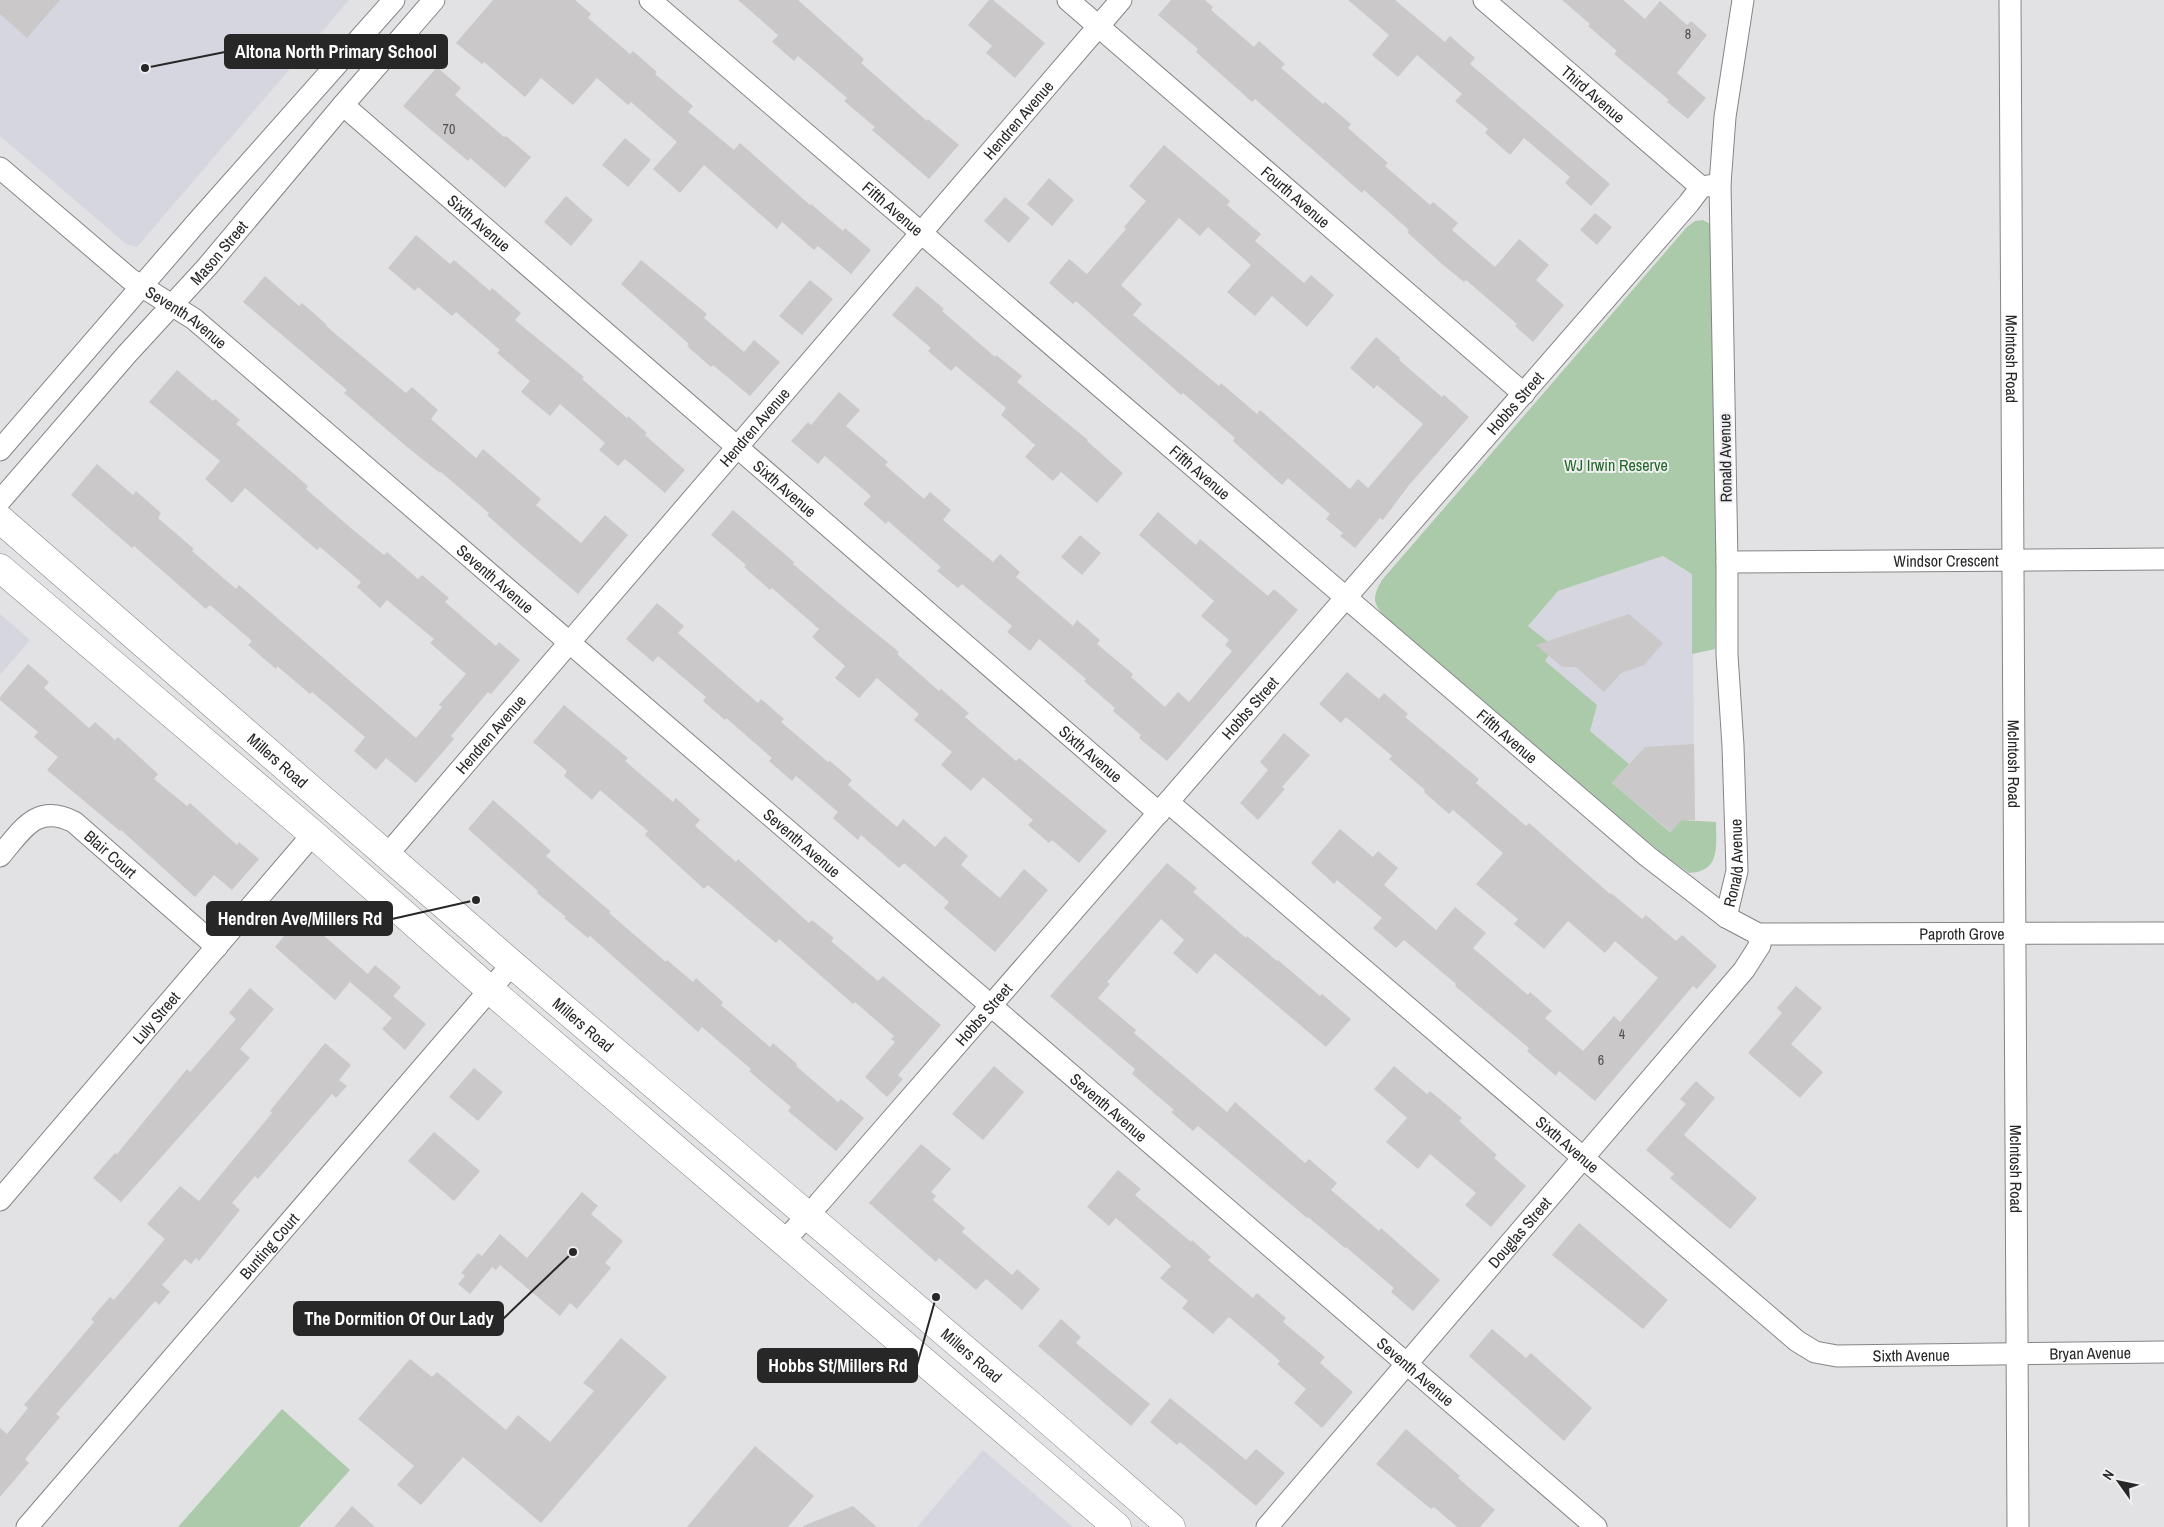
<svg xmlns="http://www.w3.org/2000/svg" width="2164" height="1527" font-family="'Archivo Narrow',sans-serif">
  <rect width="100%" height="100%" fill="#e2e2e4"/>
  <path fill="#d5d6df" d="M0,0H349L137,247L126,244L0,136Z
    M1663,556L1692,574L1695,820H1681L1671,832L1612,783L1629,764L1590,731L1544,660L1528,626L1558,591Z
    M0,614L30,640L0,675Z
    M983,1450L1073,1527H917Z"/>
  <path fill="#aacaa9" d="M1703,220L1712,225L1721,273L1715,649L1692,654V574L1663,556L1558,591L1528,626L1547,641L1541,648L1549,655L1545,661L1597,705L1590,731L1629,764L1612,783L1670,832L1681,820L1716,822C1716,846 1721,872 1689,873L1665,856L1388,620C1373,604 1371,599 1382,580L1687,227L1695,221Z
    M282,1409L350,1470L299,1527H178Z"/>
  <path fill="#cac8c9" d="M0,0H60L27,38L0,14Z
    M493,0H575L591,14L588,18L630,54L633,51L657,72L655,74L693,106L688,112L734,150L740,143L810,205L811,204L843,231L845,228L871,250L851,274L818,246L814,250L782,222L777,229L704,165L680,193L653,169L677,142L631,102L628,105L597,78L573,105L541,78L525,97L484,62L482,64L456,43Z
    M738,0H798L864,59L861,63L927,121L928,119L959,145L929,179L872,130L875,127L844,101L847,98L798,56L794,61L772,42L778,35Z
    M989,0H993L1045,43L1015,78L986,53L992,46L968,25Z
    M1171,0H1205L1213,7L1211,10L1254,47L1259,41L1285,64L1281,68L1323,104L1325,102L1351,124L1348,128L1388,163L1385,166L1430,205L1433,202L1458,223L1452,230L1495,267L1519,239L1549,265L1536,280L1564,305L1533,342L1515,326L1517,324L1466,280L1464,282L1442,264L1407,232L1409,230L1364,190L1362,193L1255,99L1252,102L1196,52L1198,49L1158,15Z
    M1348,0H1395L1445,42L1450,36L1475,58L1470,64L1610,184L1591,206L1565,183L1570,177L1524,138L1510,155L1485,133L1488,129L1455,101L1462,94L1417,55L1398,77L1372,55L1389,35Z
    M1562,0H1623L1645,19L1660,1L1687,25L1691,21L1707,35L1677,73L1706,98L1688,119L1667,102L1669,100L1614,54L1617,51L1588,26L1590,24Z
    M437,67L461,88L455,95L504,137L506,136L531,157L505,188L470,158L468,161L403,106Z
    M625,138L651,160L628,187L602,165Z
    M1164,145L1230,201L1227,205L1261,234L1255,241L1304,283L1311,275L1334,295L1307,327L1272,296L1255,316L1227,292L1251,265L1208,227L1200,236L1179,218L1121,285L1142,304L1133,315L1219,386L1221,383L1257,414L1260,410L1350,489L1358,479L1368,488L1423,424L1377,385L1374,389L1350,368L1376,337L1400,358L1399,360L1442,397L1444,395L1469,417L1409,485L1383,520L1380,518L1355,548L1340,536L1343,533L1326,519L1330,514L1288,478L1282,485L1233,441L1235,438L1183,393L1181,395L1076,301L1073,304L1049,283L1069,259L1087,274L1126,229L1124,227L1146,201L1129,186Z
    M1049,178L1074,200L1052,226L1027,204Z
    M566,196L593,220L571,246L544,222Z
    M1005,197L1030,218L1009,243L984,221Z
    M1595,213L1612,227L1597,245L1580,230Z
    M416,235L450,264L454,260L490,291L492,288L521,313L515,320L584,377L582,379L627,418L628,416L647,433L645,435L685,470L665,493L625,459L618,466L599,450L605,443L560,404L550,416L521,392L530,381L497,353L500,350L456,312L452,316L418,287L415,291L388,268Z
    M641,260L707,314L704,318L744,352L754,340L780,362L750,396L713,365L711,367L687,346L689,344L621,284Z
    M265,276L299,306L302,303L327,325L326,326L406,393L412,387L438,410L431,419L476,458L483,449L541,499L536,505L581,543L605,515L628,535L578,594L516,541L487,515L489,513L441,472L440,473L407,447L344,393L347,390L243,302Z
    M810,280L833,299L802,335L779,316Z
    M917,286L944,309L942,311L995,357L996,355L1022,376L1017,382L1088,440L1087,441L1123,473L1097,503L1061,472L1053,481L1025,457L1035,445L1001,415L1006,408L956,366L951,371L928,351L931,348L892,315Z
    M177,370L213,401L215,399L240,420L236,424L308,486L306,489L352,529L384,555L387,552L418,579L422,575L449,598L445,602L496,646L499,642L520,660L491,694L488,692L451,736L454,739L416,783L386,758L376,770L354,751L365,737L312,692L310,694L277,666L276,669L248,645L252,641L210,605L206,609L134,546L132,548L71,495L97,464L133,495L136,491L161,513L158,518L194,549L192,551L236,589L239,585L416,738L442,707L439,705L466,674L430,643L434,639L387,600L380,608L357,587L361,582L320,547L317,550L245,488L232,503L205,479L220,461L149,402Z
    M839,392L860,410L846,426L888,462L885,465L924,499L930,492L951,510L943,520L993,562L1000,554L1020,572L1016,577L1073,626L1077,620L1100,640L1097,644L1133,674L1131,677L1165,707L1178,692L1189,702L1232,651L1225,645L1229,640L1201,616L1214,601L1139,535L1158,512L1196,545L1200,539L1268,596L1274,589L1298,610L1167,761L1139,738L1141,735L1113,711L1115,708L1084,681L1086,679L1039,639L1030,651L1007,632L1012,626L962,584L958,588L937,571L941,567L888,521L886,524L863,504L871,496L825,456L818,464L791,441L808,422L811,425Z
    M733,510L794,562L793,564L840,604L899,652L897,654L939,691L941,689L969,713L965,717L1016,761L1019,758L1107,831L1079,863L1052,840L1049,843L1028,825L1033,820L983,777L971,791L941,765L952,752L914,720L919,714L877,678L859,698L835,678L845,666L812,637L819,629L772,588L770,590L744,567L746,565L711,535Z
    M1080,535L1101,553L1082,575L1061,557Z
    M657,603L684,626L678,633L758,703L761,699L784,719L781,722L828,762L830,761L852,780L848,785L897,827L903,819L935,847L945,836L968,856L961,865L1000,898L1024,869L1048,890L995,952L944,908L949,902L904,863L899,868L861,835L858,840L833,818L838,812L796,776L792,781L769,761L772,758L726,718L725,720L703,701L706,697L658,656L653,662L626,639Z
    M1629,614L1663,643L1644,665L1621,673L1604,692L1576,667H1562L1536,645Z
    M28,664L49,682L44,688L89,728L95,722L115,740L118,737L158,774L154,779L187,806L190,803L237,845L239,842L259,859L232,890L214,875L195,897L121,830L120,831L47,770L58,757L34,737L38,732L0,700V697Z
    M1347,672L1379,699L1384,693L1408,714L1405,717L1479,779L1476,783L1526,826L1529,823L1610,894L1611,893L1642,919L1646,915L1676,941L1682,935L1717,966L1697,989L1693,986L1595,1101L1559,1071L1556,1076L1527,1051L1529,1048L1455,986L1456,984L1404,940L1396,948L1373,928L1382,918L1337,880L1334,884L1311,863L1340,829L1373,857L1378,851L1398,868L1384,885L1436,930L1455,907L1486,933L1473,948L1528,995L1530,992L1552,1011L1545,1018L1583,1051L1614,1016L1620,1022L1658,978L1615,941L1605,953L1568,921L1544,949L1514,924L1518,919L1476,884L1503,853L1453,810L1449,814L1424,792L1425,790L1389,759L1392,756L1346,717L1341,723L1319,704Z
    M564,705L628,758L625,761L673,802L676,798L700,820L695,826L736,862L738,859L809,923L812,920L834,938L831,941L878,981L883,976L941,1025L898,1075L903,1079L887,1097L865,1077L895,1042L891,1039L894,1036L855,1002L853,1004L779,939L776,943L708,885L704,889L645,835L648,831L600,790L592,800L564,776L567,771L533,742Z
    M1284,733L1310,755L1282,787L1285,789L1258,820L1240,803L1268,770L1260,762Z
    M1694,744L1695,820H1681L1671,832L1612,783L1645,747Z
    M493,800L551,851L546,856L611,912L609,913L666,962L667,960L693,982L696,978L723,1002L721,1005L770,1047L773,1043L797,1064L796,1066L838,1102L841,1099L864,1118L836,1151L788,1111L791,1107L749,1071L751,1069L702,1027L698,1032L590,936L588,938L564,918L566,917L537,893L538,891L468,829Z
    M1167,863L1197,888L1193,892L1246,938L1247,936L1277,961L1278,960L1320,996L1322,994L1351,1019L1326,1047L1215,953L1197,974L1173,953L1184,940L1161,919L1107,982L1110,984L1098,998L1136,1030L1134,1033L1227,1112L1235,1102L1305,1163L1309,1159L1337,1183L1331,1190L1379,1231L1381,1228L1440,1280L1413,1311L1391,1292L1394,1288L1346,1247L1345,1248L1308,1217L1307,1218L1198,1126L1193,1131L1171,1112L1174,1110L1132,1074L1135,1069L1050,996Z
    M301,916L368,974L375,965L401,987L393,996L426,1024L405,1050L382,1029L392,1018L350,982L335,1000L275,947Z
    M1796,986L1822,1008L1791,1044L1823,1072L1800,1098L1748,1053L1782,1013L1777,1008Z
    M250,988L274,1009L240,1049L250,1058L121,1202L93,1178L115,1153L117,1154L187,1069L190,1072L236,1019L229,1013Z
    M325,1043L351,1065L339,1080L347,1086L336,1098L332,1094L258,1179L255,1176L232,1203L240,1210L199,1261L196,1258L191,1264L185,1259L162,1285L170,1292L159,1305L155,1301L56,1414L60,1417L25,1459L29,1463L0,1497V1428L7,1434L28,1408L24,1405L94,1322L91,1319L110,1297L114,1300L165,1239L147,1224L180,1186L199,1201L272,1113L270,1111Z
    M994,1066L1024,1092L983,1140L952,1114Z
    M1394,1066L1427,1094L1430,1091L1462,1118L1459,1121L1497,1155L1494,1158L1526,1186L1491,1227L1465,1205L1476,1193L1430,1154L1418,1169L1386,1142L1407,1118L1374,1089Z
    M474,1068L503,1092L478,1121L449,1097Z
    M1696,1081L1715,1098L1684,1135L1757,1198L1730,1229L1670,1178L1674,1174L1646,1150L1686,1104L1680,1099Z
    M434,1132L480,1171L454,1201L408,1161Z
    M921,1144L951,1169L931,1192L936,1196L933,1200L965,1228L962,1232L1012,1275L1017,1269L1040,1289L1022,1310L986,1279L976,1290L939,1258L936,1262L869,1203Z
    M1118,1170L1141,1189L1135,1195L1191,1242L1192,1240L1211,1257L1208,1260L1253,1298L1257,1293L1286,1318L1283,1322L1325,1357L1320,1363L1353,1392L1322,1428L1294,1403L1306,1389L1277,1364L1280,1361L1229,1317L1213,1334L1182,1308L1188,1301L1160,1278L1171,1266L1116,1218L1109,1226L1087,1207Z
    M582,1192L598,1206L591,1214L623,1241L605,1263L611,1268L577,1309L570,1303L560,1316L500,1265L496,1270L492,1267L470,1294L458,1284L465,1276L461,1273L478,1253L482,1256L500,1234L527,1258Z
    M1579,1223L1668,1300L1643,1329L1552,1255Z
    M1061,1319L1081,1337L1076,1343L1150,1404L1131,1426L1038,1346Z
    M1492,1329L1526,1358L1531,1353L1592,1408L1564,1441L1469,1356Z
    M621,1338L667,1377L541,1523L463,1457L421,1505L397,1485L414,1466L358,1419L410,1359L432,1377L437,1372L506,1430L518,1415L550,1442L594,1391L583,1383Z
    M1170,1398L1246,1460L1256,1449L1285,1473L1256,1506L1180,1442L1177,1445L1150,1422Z
    M1406,1429L1460,1476L1458,1478L1495,1510L1480,1527H1457L1434,1507L1431,1509L1376,1464Z
    M755,1446L814,1496L788,1527H687Z
    M352,1506L375,1527H334Z
    M853,1506L877,1527H803V1526Z"/>
  <g fill="none" stroke-linecap="round" stroke-linejoin="round">
    <g stroke="#858586" stroke-width="23">
      <g id="minor">
        <path id="s1" d="M650,0L1647,856L1726,917L1758,934L2164,933"/>
        <path id="s2" d="M1068,0L1524,394"/>
        <path id="s3" d="M1484,0L1701,187"/>
        <path id="s4" d="M2010,0L2018,1527"/>
        <path id="s5" d="M343,105L1159,813"/>
        <path id="s6" d="M0,168L130,279L194,319L1596,1527"/>
        <path d="M0,450L197,222L394,0"/>
        <path id="s7" d="M0,501L127,354L207,267L343,105L434,0"/>
        <path id="s8" d="M1727,562L2164,559"/>
        <path id="s9" d="M1168,802L1797,1341L1815,1352L1837,1356L2164,1352"/>
        <path id="s10" d="M387,855L1121,0"/>
        <path id="s11" d="M0,856C23,829 37,803 74,822L217,947"/>
        <path id="s12" d="M1726,917L1737,871L1733,746L1727,655V562L1720,184L1725,117L1743,0"/>
        <path id="s13" d="M0,1200L313,834"/>
        <path id="s14" d="M784,1241L820,1202L1689,203L1701,187L1720,184"/>
        <path id="s15" d="M27,1527L512,964"/>
        <path id="s16" d="M1267,1527L1744,970L1760,945L1758,934"/>
      </g>
    </g>
    <g stroke="#858586" stroke-width="29">
      <g id="major">
        <path id="s17" d="M0,519L512,964L1035,1409L1171,1527"/>
        <path d="M0,568L313,834L489,989L1117,1527"/>
      </g>
    </g>
    <use href="#minor" stroke="#fff" stroke-width="21"/>
    <use href="#major" stroke="#fff" stroke-width="28"/>
  </g>
  <g text-anchor="middle" dominant-baseline="central" stroke-width="4" stroke-linejoin="round" paint-order="stroke">
    <g font-size="14" fill="#504f50">
      <text x="1688" y="34">8</text>
      <text x="449" y="129">70</text>
      <text x="1622" y="1034">4</text>
      <text x="1601" y="1060">6</text>
    </g>
    <g font-size="16" fill="#272727" stroke="#efeff1">
      <text stroke="none"><textPath href="#s3" startOffset="144">Third Avenue</textPath></text>
      <text stroke="none"><textPath href="#s10" startOffset="969">Hendren Avenue</textPath></text>
      <text stroke="none"><textPath href="#s2" startOffset="301">Fourth Avenue</textPath></text>
      <text stroke="none"><textPath href="#s1" startOffset="320">Fifth Avenue</textPath></text>
      <text stroke="none"><textPath href="#s5" startOffset="180">Sixth Avenue</textPath></text>
      <text stroke="none"><textPath href="#s7" startOffset="331">Mason Street</textPath></text>
      <text stroke="none"><textPath href="#s6" startOffset="239">Seventh Avenue</textPath></text>
      <text stroke="none"><textPath href="#s4" startOffset="359">McIntosh Road</textPath></text>
      <text stroke="none"><textPath href="#s14" startOffset="1112">Hobbs Street</textPath></text>
      <text stroke="none"><textPath href="#s10" startOffset="564">Hendren Avenue</textPath></text>
      <text transform="translate(1725 458) rotate(-91)">Ronald Avenue</text>
      <text stroke="none"><textPath href="#s1" startOffset="725">Fifth Avenue</textPath></text>
      <text stroke="none"><textPath href="#s5" startOffset="585">Sixth Avenue</textPath></text>
      <text stroke="none"><textPath href="#s8" startOffset="219">Windsor Crescent</textPath></text>
      <text stroke="none"><textPath href="#s6" startOffset="644">Seventh Avenue</textPath></text>
      <text stroke="none"><textPath href="#s14" startOffset="708">Hobbs Street</textPath></text>
      <text stroke="none"><textPath href="#s10" startOffset="159">Hendren Avenue</textPath></text>
      <text stroke="none"><textPath href="#s1" startOffset="1130">Fifth Avenue</textPath></text>
      <text stroke="none"><textPath href="#s5" startOffset="990">Sixth Avenue</textPath></text>
      <text stroke="none"><textPath href="#s17" startOffset="368">Millers Road</textPath></text>
      <text stroke="none"><textPath href="#s4" startOffset="764">McIntosh Road</textPath></text>
      <text stroke="none"><textPath href="#s6" startOffset="1049">Seventh Avenue</textPath></text>
      <text stroke="none"><textPath href="#s11" startOffset="140">Blair Court</textPath></text>
      <text stroke="none"><textPath href="#s12" startOffset="55">Ronald Avenue</textPath></text>
      <text stroke="none"><textPath href="#s1" startOffset="1654">Paproth Grove</textPath></text>
      <text stroke="none"><textPath href="#s14" startOffset="302">Hobbs Street</textPath></text>
      <text stroke="none"><textPath href="#s13" startOffset="240">Luly Street</textPath></text>
      <text stroke="none"><textPath href="#s17" startOffset="772">Millers Road</textPath></text>
      <text stroke="none"><textPath href="#s6" startOffset="1454">Seventh Avenue</textPath></text>
      <text stroke="none"><textPath href="#s9" startOffset="526">Sixth Avenue</textPath></text>
      <text stroke="none"><textPath href="#s4" startOffset="1169">McIntosh Road</textPath></text>
      <text stroke="none"><textPath href="#s16" startOffset="388">Douglas Street</textPath></text>
      <text stroke="none"><textPath href="#s15" startOffset="371">Bunting Court</textPath></text>
      <text stroke="none"><textPath href="#s9" startOffset="1125">Bryan Avenue</textPath></text>
      <text stroke="none"><textPath href="#s17" startOffset="1282">Millers Road</textPath></text>
      <text stroke="none"><textPath href="#s9" startOffset="946">Sixth Avenue</textPath></text>
      <text stroke="none"><textPath href="#s6" startOffset="1859">Seventh Avenue</textPath></text>
    </g>
    <g font-size="16" fill="#226725" stroke="#efeff1">
      <text x="1616" y="465">WJ Irwin Reserve</text>
    </g>
  </g>
  <path fill="none" stroke="#272727" stroke-width="2" d="M145 68L225 52M476 900L392 919M573 1252L503 1319M936 1297L917 1365"/>
  <g fill="#272727" stroke="#efeff1" stroke-width="2">
    <circle cx="145" cy="68" r="5"/>
    <circle cx="476" cy="900" r="5"/>
    <circle cx="573" cy="1252" r="5"/>
    <circle cx="936" cy="1297" r="5"/>
  </g>
  <g fill="#272727" stroke="#272727" stroke-width="2">
    <rect x="225" y="35" width="222" height="33" rx="5"/>
    <rect x="207" y="902" width="185" height="33" rx="5"/>
    <rect x="294" y="1302" width="209" height="33" rx="5"/>
    <rect x="758" y="1349" width="159" height="33" rx="5"/>
  </g>
  <g font-size="18" text-anchor="middle" font-weight="bold" fill="#fff">
    <text x="336" y="58">Altona North Primary School</text>
    <text x="300" y="925">Hendren Ave/Millers Rd</text>
    <text x="399" y="1325">The Dormition Of Our Lady</text>
    <text x="838" y="1372">Hobbs St/Millers Rd</text>
  </g>
  <g transform="translate(2119 1482) rotate(303)" stroke="#efeff1" stroke-width="4" paint-order="stroke">
  <path d="M0-4L9 19L0 12L-9 19Z" fill="#272727"/>
  <text y="-8" font-size="14" font-weight="bold" text-anchor="middle" fill="#272727">N</text>
  </g>
</svg>
